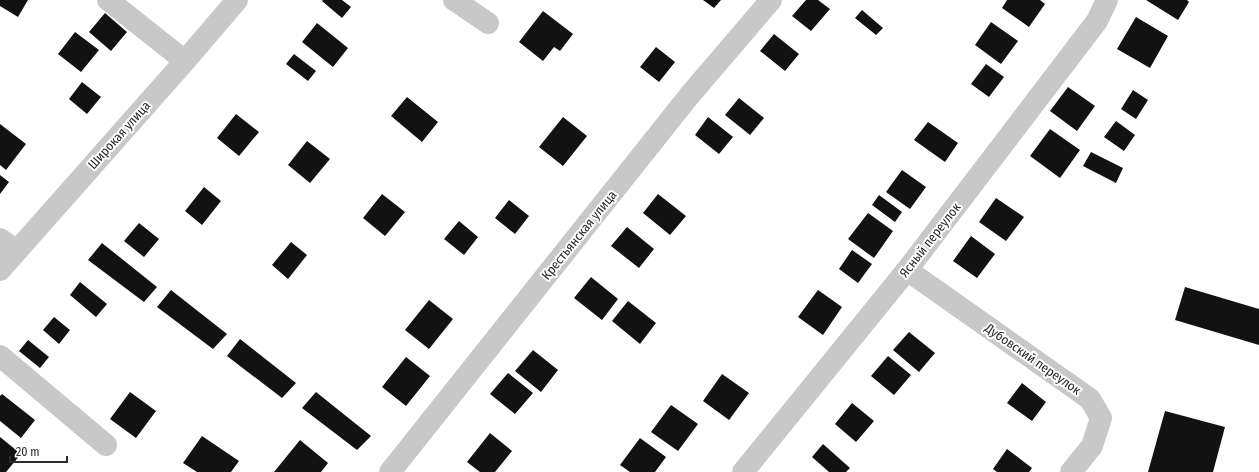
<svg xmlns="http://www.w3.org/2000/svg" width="1259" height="472" font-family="'Fira Sans Condensed',sans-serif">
  <rect width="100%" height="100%" fill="#fff"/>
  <path fill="#121212" d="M0,0H28L18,17L0,6Z
    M323,0H342L351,7L342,18L322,1Z
    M703,0H721L714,8Z
    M806,0H818L830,9L811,31L792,16Z
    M1007,0H1040L1045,4L1029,27L1002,8Z
    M1146,0H1187L1189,2L1178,20Z
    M862,10L883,28L876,35L855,18Z
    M543,11L573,34L560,51L554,47L543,61L519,42Z
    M105,13L127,32L111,51L89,32Z
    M1136,17L1168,36L1150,68L1117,49Z
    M991,22L1018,41L1001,64L975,45Z
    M317,23L348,48L333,67L302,42Z
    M75,32L99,50L81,72L58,54Z
    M774,34L799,54L785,71L760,51Z
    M656,47L675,62L659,82L640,67Z
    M294,54L316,71L308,81L286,64Z
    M986,64L1004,77L989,97L971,84Z
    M82,82L101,97L87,114L69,99Z
    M1068,87L1095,106L1077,131L1050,111Z
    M1133,90L1148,100L1136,119L1121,109Z
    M407,97L438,122L422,142L391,116Z
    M739,98L764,118L750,135L725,115Z
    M236,114L259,132L239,156L217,138Z
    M563,117L587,136L563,166L539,147Z
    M708,117L733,137L719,154L695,135Z
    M1116,121L1135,135L1124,151L1104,137Z
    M928,122L958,143L945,162L914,140Z
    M0,124L26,144L6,170L0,165Z
    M1050,129L1080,150L1060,178L1030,156Z
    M307,141L330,159L310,183L288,165Z
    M1091,152L1123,168L1116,183L1083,166Z
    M902,170L926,187L910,209L886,192Z
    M0,175L9,182L0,194Z
    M204,187L221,201L202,225L185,211Z
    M382,194L405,212L385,236L363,218Z
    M658,194L686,216L670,235L643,213Z
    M879,195L902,212L895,222L872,205Z
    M996,198L1024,217L1006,241L979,222Z
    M509,200L529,216L515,234L495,218Z
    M868,213L893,231L874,258L848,239Z
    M459,221L478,237L464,255L444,239Z
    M139,223L159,239L144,257L124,241Z
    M627,227L654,249L639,268L611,246Z
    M971,236L995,254L977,278L953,261Z
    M291,242L307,255L288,279L272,265Z
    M102,243L157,287L144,302L88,260Z
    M852,250L872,264L858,283L839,269Z
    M591,277L618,299L602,320L574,298Z
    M80,282L107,304L96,317L70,295Z
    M1185,287L1259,309V345L1175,320Z
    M171,290L227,334L213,349L157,307Z
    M818,290L842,307L823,335L798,317Z
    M429,300L453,319L429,349L405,330Z
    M628,301L656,323L640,344L612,321Z
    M54,317L70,330L59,344L43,330Z
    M909,332L935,353L919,372L893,350Z
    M240,339L296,383L282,398L227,356Z
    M28,340L49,357L40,368L19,351Z
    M533,350L558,370L541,392L515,371Z
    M888,356L911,375L894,395L871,376Z
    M406,357L430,376L406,406L382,387Z
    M508,373L533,393L515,414L490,394Z
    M722,374L749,393L729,420L703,401Z
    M1022,383L1046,402L1032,421L1007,403Z
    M130,392L156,411L136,438L110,419Z
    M316,392L371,436L357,450L302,408Z
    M2,394L35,420L21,438L0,421V396Z
    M852,403L874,421L856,442L835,424Z
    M671,405L698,424L678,451L651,432Z
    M1165,411L1225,427L1213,472H1148Z
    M490,433L512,451L495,472H480L467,462Z
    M202,436L239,461L231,472H197L183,463Z
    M0,437L21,454L6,472H0Z
    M640,438L666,457L655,472H630L620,465Z
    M300,440L328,463L321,472H274Z
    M823,444L850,468L846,472H829L812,457Z
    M1007,449L1032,468L1029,472H997L993,469Z"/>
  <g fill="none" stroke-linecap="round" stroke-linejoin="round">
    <path stroke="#c8c8c8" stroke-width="22" d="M108,0L185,61
      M454,0L488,23
      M0,239L17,251
      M0,270L185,61L237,0
      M907,270L1090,399L1101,418L1092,446L1071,472
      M0,356L106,445
      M390,472L689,96L771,0
      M743,472L907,270L1097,21L1107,0"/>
  </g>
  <g text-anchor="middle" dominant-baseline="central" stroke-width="4" stroke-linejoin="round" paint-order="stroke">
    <g font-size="13" fill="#2b2b2b" stroke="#fff">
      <text transform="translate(119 135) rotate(-48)">Широкая улица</text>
      <text transform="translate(579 235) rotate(-51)">Крестьянская улица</text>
      <text transform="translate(930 240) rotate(-52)">Ясный переулок</text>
      <text transform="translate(1033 359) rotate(35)">Дубовский переулок</text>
    </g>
  </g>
  <path d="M10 456v6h57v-6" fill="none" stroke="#2b2b2b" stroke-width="2"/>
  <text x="16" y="456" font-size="12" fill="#2b2b2b" stroke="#ffffff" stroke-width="3" paint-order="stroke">20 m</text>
</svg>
